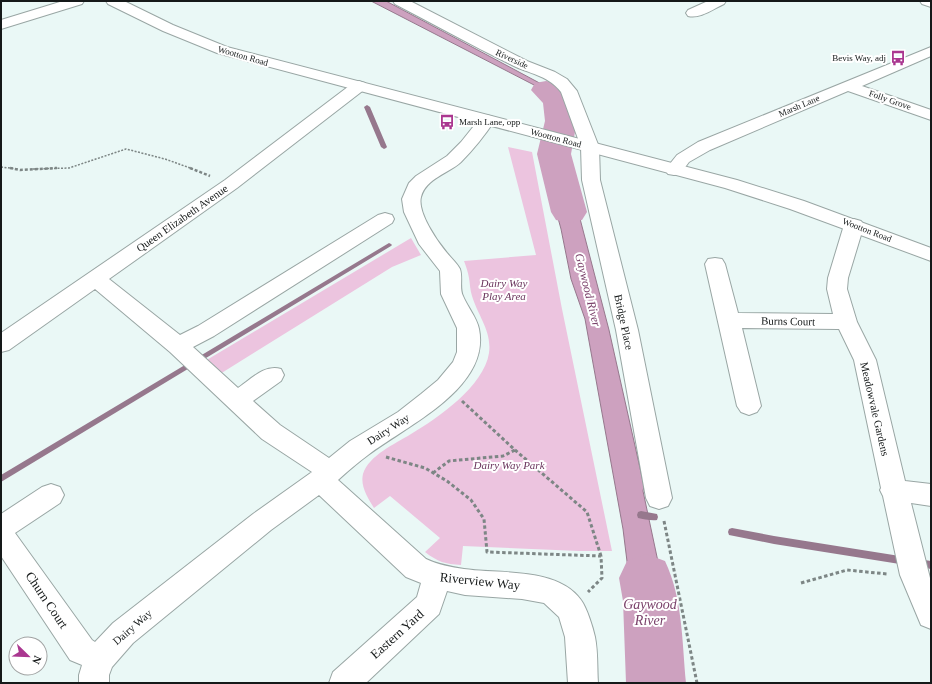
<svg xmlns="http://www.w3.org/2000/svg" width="932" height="684" font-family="Georgia,serif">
  <rect width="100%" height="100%" fill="#eaf8f6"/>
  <path fill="#ecc4df" d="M508,147L532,152L562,309L612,551H579L463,546L461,565C445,564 438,562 425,552L440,538L390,496L374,508C368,498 360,486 363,474C369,455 395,444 411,434C438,418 484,386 489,353C492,331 478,316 472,296C470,290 470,284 469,278C468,272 466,266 464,261L536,255Z
    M411,238L421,255L392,267L220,374L205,361Z"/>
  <path fill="#cda1bf" stroke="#96788d" d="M371,1H386L547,87C568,105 569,111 565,138L549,134C556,107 560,103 536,86Z
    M544,151L566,158L565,161L609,330L644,486L643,491L667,604L672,646L635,626L623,529L585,319L571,279L561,229L542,160V155Z
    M635,635L673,654L675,683H638Z"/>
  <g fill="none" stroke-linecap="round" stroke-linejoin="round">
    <path fill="#96788d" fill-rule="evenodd" d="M367,105L370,107L387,147L386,148L384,149L381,147L364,107Z
      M389,243L391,244L392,245L391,246L1,482V475Z
      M641,511L657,514L658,517L657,520C652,521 643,519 638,518L637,515L638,512Z
      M732,528L774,536L906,557L909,558L910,561L909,564L906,565L774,544L729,535L728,532L729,529Z
      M918,559L931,561V569L915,566L914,563L915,560Z"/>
    <path fill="#cda1bf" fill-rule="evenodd" d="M546,81L557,83L569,93L574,100L577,121L571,154L587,212L582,220L569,223L556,220L551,212L537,154L545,121L543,103L531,90L535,83Z
      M646,554L665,561C683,599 682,642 686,683H626L623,601L619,578L627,561Z"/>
    <g stroke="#99a6a4" stroke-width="2">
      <path id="minor" d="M63,1H84L82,4L1,29V20Z
        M393,1H410L527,61L555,72L567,79L577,91L599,147L600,180L638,330L672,498L668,506L659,509L650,506L646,498L616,330L582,180L581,147L561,92C550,77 532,74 516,67C475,47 435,25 395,4Z
        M708,1H726L724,4C713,9 700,19 688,16L686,13L688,10Z
        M920,1H931V7L922,4Z
        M931,47V56L862,86L931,110V120L848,91L710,150L689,162L680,174L674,175L668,174L665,170L677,155L698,142Z
        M359,81L365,83L367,86L365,89L237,188L109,279L180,335L198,326L378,215L385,213L392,215L394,219L392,223L214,336L193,347L238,388C251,379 265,364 281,369L284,375L281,381L253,401L280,425L329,458L350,441L398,412L421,394L438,380L453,362L457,352V328L441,294L440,271L419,244L404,212L402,199L409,183L416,176L447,156L461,142L481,117L487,115L493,117L495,120C485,135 474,149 461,162C448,174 426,178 421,197C417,212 437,241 447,253C451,258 457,263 460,269C463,278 459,288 463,296C467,306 477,318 479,329C491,388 406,426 368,455C357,463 347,472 338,480L426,559C438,565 451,567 464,569C499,574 558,567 581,600C587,608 593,628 595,637C598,652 597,668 598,683H568L565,637L559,617L544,603L522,599L465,595L447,591L439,614L366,683H329L333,672L417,597L421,583L406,577L319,495L271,530L133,643L112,667L109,675V683H79V675L82,665L70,660L1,556V514L42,487L51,484L60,487L64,495L60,503L15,533L92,640L95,642L113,623L253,514L312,472L262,439L170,352L95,289L9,350L1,352V333L225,180L353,83Z
        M854,219L861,221L864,225L848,278L847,289L857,322L876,360L905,481L931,484V506L911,503L931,582V629L921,625L900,575L883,496L880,490L881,488L854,360L839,329L742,328L761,406L757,412L749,415L741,412L737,406L705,264L708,259L715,258L722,259L725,264L738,313L833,314L827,289L828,278L844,225L847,221Z"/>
    </g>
    <g stroke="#99a6a4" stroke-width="2">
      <path id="major" d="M106,1H124L173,25L227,47L737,180L804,201L931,248V261L790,209L725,188L217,53L163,31L108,4Z"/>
    </g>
    <path stroke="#7d8685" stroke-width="1.5" stroke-dasharray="2 1.5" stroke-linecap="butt" d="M1,167L17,169
      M33,169L69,168L126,149L165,159L193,169"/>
    <path stroke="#7d8685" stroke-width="2.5" stroke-dasharray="3 2" stroke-linecap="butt" d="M10,168L20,170L57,168
      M190,168L210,176"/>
    <path stroke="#7d8685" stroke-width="3" stroke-dasharray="3.5 2.5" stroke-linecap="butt" d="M462,401L515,450L587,512L601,556
      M386,457L425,468L447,481L471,500L484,519L487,552L601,556L602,578L588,592
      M433,473L449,461L503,456L515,450
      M664,521L697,683
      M801,583L847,570L887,574"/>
    <use href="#minor" fill="#fff" fill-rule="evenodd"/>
    <use href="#major" fill="#fff" fill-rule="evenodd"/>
  </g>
  <defs>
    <g id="bus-bare" transform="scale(1.2)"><path d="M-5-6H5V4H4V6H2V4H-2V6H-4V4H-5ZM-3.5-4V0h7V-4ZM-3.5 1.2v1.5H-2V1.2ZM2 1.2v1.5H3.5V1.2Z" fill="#aa3790" stroke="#fff" stroke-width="2.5" paint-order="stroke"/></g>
  </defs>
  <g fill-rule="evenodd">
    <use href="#bus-bare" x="898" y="58"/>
    <use href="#bus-bare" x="447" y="122"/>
  </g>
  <g text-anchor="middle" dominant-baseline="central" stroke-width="4" stroke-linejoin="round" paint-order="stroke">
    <g font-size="9" fill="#151919" stroke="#fff">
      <text transform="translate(243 56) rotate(16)">Wootton Road</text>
      <text transform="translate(512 59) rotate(25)">Riverside</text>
      <text transform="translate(890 100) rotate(19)">Folly Grove</text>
      <text transform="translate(799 106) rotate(-23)">Marsh Lane</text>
      <text transform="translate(556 138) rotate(15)">Wootton Road</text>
      <text transform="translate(867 230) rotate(21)">Wootton Road</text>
    </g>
    <g font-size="9" fill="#151919" stroke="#fff" text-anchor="end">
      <text x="886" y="58">Bevis Way, adj</text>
      <text x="459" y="122" text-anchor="start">Marsh Lane, opp</text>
    </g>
    <g font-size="11" fill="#151919" stroke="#fff">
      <text transform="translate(182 218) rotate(-35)">Queen Elizabeth Avenue</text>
      <text transform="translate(788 321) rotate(1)">Burns Court</text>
      <text transform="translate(624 322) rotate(78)">Bridge Place</text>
      <text transform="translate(875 409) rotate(77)">Meadowvale Gardens</text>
      <text transform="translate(388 429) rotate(-33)">Dairy Way</text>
      <text transform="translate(132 627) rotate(-41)">Dairy Way</text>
    </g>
    <g font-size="11" font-style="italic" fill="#6a345c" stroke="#fff">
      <text x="504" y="283">Dairy Way<tspan x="504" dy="13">Play Area</tspan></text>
      <text x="509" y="465">Dairy Way Park</text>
    </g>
    <g font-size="12" font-style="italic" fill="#7a416a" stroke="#fff">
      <text transform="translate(588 290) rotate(76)">Gaywood River</text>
    </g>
    <g font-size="13" fill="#151919" stroke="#fff">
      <text transform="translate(480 581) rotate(6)">Riverview Way</text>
      <text transform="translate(47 600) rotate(56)">Churn Court</text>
      <text transform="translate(397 634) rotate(-42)">Eastern Yard</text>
    </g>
    <g font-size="14" font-style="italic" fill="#7a416a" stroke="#fff">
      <text x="650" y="604">Gaywood<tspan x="650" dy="16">River</tspan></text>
    </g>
  </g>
  <rect width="932" height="684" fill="none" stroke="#151919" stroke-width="4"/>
  <g transform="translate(28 656) rotate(113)"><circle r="19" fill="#ffffff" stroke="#a1a3a3"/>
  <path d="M0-3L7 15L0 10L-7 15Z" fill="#aa3790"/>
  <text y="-6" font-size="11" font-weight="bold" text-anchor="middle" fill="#151919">N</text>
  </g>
</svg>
